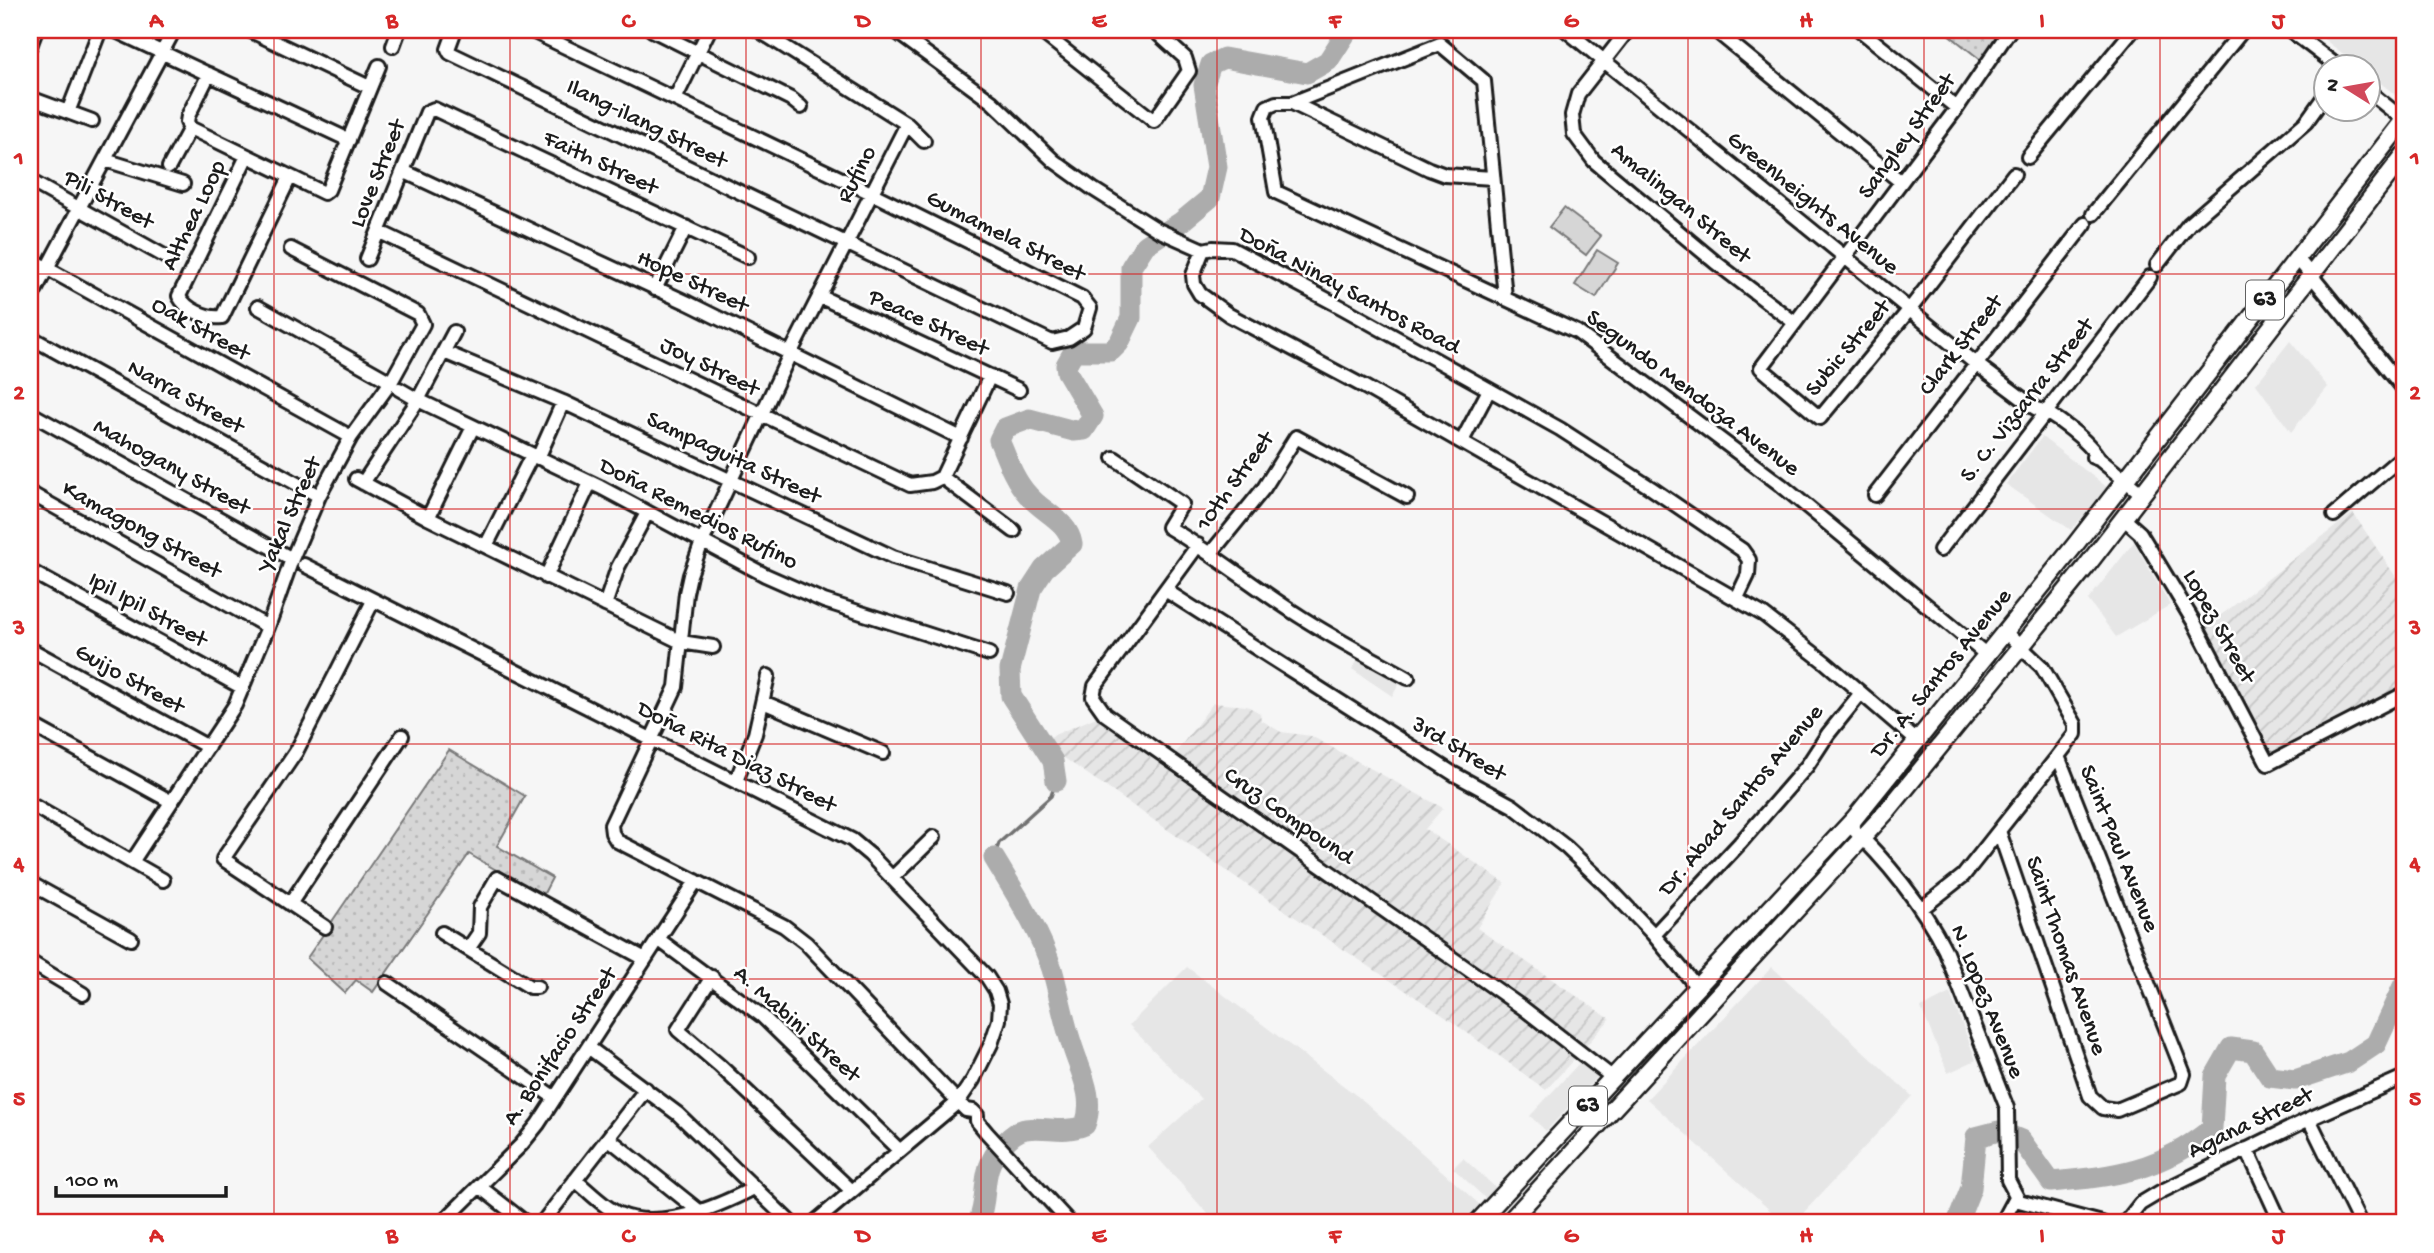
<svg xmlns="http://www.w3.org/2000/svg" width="2434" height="1253" font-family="'Gochi Hand',sans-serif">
  <defs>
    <pattern id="industrial-furrows" width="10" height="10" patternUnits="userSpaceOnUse" patternTransform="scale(1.75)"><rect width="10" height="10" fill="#e6e6e6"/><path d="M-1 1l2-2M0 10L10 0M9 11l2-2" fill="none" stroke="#c5c5c5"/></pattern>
    <pattern id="grass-dots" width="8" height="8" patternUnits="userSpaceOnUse" patternTransform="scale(1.75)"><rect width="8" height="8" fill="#d6d6d6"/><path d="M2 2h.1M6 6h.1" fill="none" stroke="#b7b7b7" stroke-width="1.8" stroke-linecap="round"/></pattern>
  </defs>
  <rect width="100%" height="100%" fill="#f6f6f6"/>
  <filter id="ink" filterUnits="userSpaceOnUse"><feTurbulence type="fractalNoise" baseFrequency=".0143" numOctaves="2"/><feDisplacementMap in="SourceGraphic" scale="14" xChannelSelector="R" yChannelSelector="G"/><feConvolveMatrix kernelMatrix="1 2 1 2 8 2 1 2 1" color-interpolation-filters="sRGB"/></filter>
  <g filter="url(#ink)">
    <path fill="#e6e6e6" d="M2312,30H2404L2403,101L2368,73V66H2359Z
      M2290,341L2328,387L2291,432L2256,384Z
      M2042,437L2108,488L2071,530L2006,484Z
      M2134,542L2170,605L2116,637L2088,600Z
      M1362,654L1402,680L1392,696L1352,669Z
      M1187,967L1365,1102L1480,1205L1463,1223H1216L1148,1147L1201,1099L1129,1025Z
      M1772,967L1912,1096L1794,1223H1784L1647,1099Z
      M1950,993L1976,1060L1948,1073L1921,1008Z
      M1581,1061L1597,1077L1546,1131L1530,1116Z
      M1463,1158L1496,1188L1486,1199L1453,1168Z"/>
    <path fill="url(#industrial-furrows)" d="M2353,513L2404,589V691L2270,761L2202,630Z
      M1213,703L1247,706L1260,713L1261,720L1281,732L1311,736L1443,808L1425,829L1505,883L1477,928L1610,1019L1546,1090L1444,1016L1266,898L1057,753L1045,739L1108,712L1174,755Z"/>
    <path fill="url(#grass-dots)" stroke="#797979" stroke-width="2" d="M1943,30H2001L1981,60Z
      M449,750L525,796L497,846L552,878L542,897L469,854L373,992L356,980L345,993L307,958Z"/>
    <path fill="#d6d6d6" stroke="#797979" stroke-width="2" d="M1564,208L1601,236L1586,255L1549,227Z
      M1597,250L1618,263L1596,298L1575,285Z"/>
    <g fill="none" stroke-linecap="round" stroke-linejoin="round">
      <path stroke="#727272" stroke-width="3.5" d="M994,858L999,843L1051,796L1056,781"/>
      <path stroke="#acacac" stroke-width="21" d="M1056,781L1053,761L1011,696L1010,670L1031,589L1044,569L1072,544C1068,520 1043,513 1028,495C1014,480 1007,459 999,440L1005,428L1029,419L1074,431L1084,430L1093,416L1067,372L1066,365L1074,351H1111L1119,343L1131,318V267L1145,245L1181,222L1210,198L1217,167L1204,85L1211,64L1224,58L1307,73L1328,61L1348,30
        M978,1223C991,1192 977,1172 1004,1143C1010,1137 1018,1130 1026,1129C1047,1126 1065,1134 1085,1125C1096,1096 1079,1070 1071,1042C1063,1018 1059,993 1052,969C1039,929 1015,893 994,858
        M1957,1223L1971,1188L1976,1137L1999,1131L2021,1140L2051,1182C2116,1176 2160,1171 2212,1128L2215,1076L2231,1048L2253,1051L2270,1077L2295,1080L2349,1062L2376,1044L2404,984"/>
      <g stroke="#1c1c1c" stroke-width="18">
        <path id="minor" d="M114,30L349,140
          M249,30L369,87
          M455,30L448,49L450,53L1052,342L1069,338L1084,328L1090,308L1082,298L871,193L530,30
          M652,30L791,99L801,107
          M758,30L907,124L924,141
          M894,30L992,102L1054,161L1093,189L1158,230L1203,250
          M1039,30L1154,121L1189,71L1185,58L1154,30
          M1566,30L1975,363L2035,408C2054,414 2089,441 2099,459
          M1628,30L1578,94L1572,115L1574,134L1594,161L1715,262L1795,323
          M1715,30L1901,182
          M1860,30L1957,108
          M2010,30L1957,108L1761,368L1820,418L1910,309L2014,174
          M2290,30L2337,66
          M30,46L36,30
          M393,46L399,30
          M209,74L188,116L187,122L190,128L324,193L328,190L379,66
          M2368,91L2404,120
          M30,98L92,121
          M675,99L709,30
          M1292,103L1440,44L1484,81L1505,297
          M68,112L100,30
          M907,124L790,354L702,542L690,575L686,593L676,687L611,825L612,833L617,841L784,926L806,943L958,1102L966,1110L973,1111L977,1115V1121L987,1133L1070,1223
          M247,156L179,296C186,310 207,319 222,317L290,177
          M2028,157L2133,30
          M105,160L183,184
          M169,167L190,128
          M403,171L688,303L961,438
          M1493,178L1445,175L1429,169L1292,103H1276L1267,107L1263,117L1276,192L1577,332L1781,485L1988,656
          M30,181L166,257
          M2093,214L2243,30
          M380,232L910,485L932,482L942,477
          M2297,258L2404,389
          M30,259L351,437
          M367,259L427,112L434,109L748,257
          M2157,265L2189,224L2306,122L2326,94
          M655,289L686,227
          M819,296L1019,390
          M30,300L174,30
          M258,307L391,382
          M30,337L319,496
          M444,352L563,402L893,557L1008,593
          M399,389L418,400L600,487L765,575L824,601L989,654
          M30,413L292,559
          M1462,441L1489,390
          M2093,457L2099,459L2142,494
          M538,458L563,402
          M1114,458L1182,504L1168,527C1214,554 1255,588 1301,617C1335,639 1372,658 1408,678
          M942,477L990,376
          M942,477L1014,531
          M356,479L428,518L681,642L713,647
          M363,483L418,400L454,332
          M30,493L268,627
          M1875,495L2085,224
          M2334,515L2404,455
          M428,518L473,427
          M2123,518L2140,533L2195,624L2268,764L2402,695
          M1198,545L1095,686L1093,697L1105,714L1523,1008L1612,1077
          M486,546L532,455
          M1940,550L2150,277
          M1211,553L1264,488L1296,437L1407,497
          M304,565L852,840L870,855L987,977L996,991L1000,1004L999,1020L991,1044L973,1080L958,1102L814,1223
          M30,571L243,688
          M546,577L590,483
          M1165,590L1454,774L1513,806L1566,847L1610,889L1652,933L1696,986
          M1737,598L1748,575L1749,560L1742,550L1651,488L1560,429L1343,308L1232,249L1213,248L1203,250L1193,275L1194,284L1200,294L1229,315L1363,386L1764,615L1826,663L1917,741
          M605,605L618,567L647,513
          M30,649L208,747
          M763,702L883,753
          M30,724L170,801
          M736,781L755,734L768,676
          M30,804L163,880
          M1849,825C1885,859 1923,905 1945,950L2007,1108L2008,1180L2019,1201L2102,1223
          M1999,831L2090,1096L2103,1108L2117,1110L2181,1083L2184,1074L2058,756L2075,734V724L2042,667L2005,632
          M132,862L235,705L268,627L292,559L319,496L351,437L391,382L423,324L418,314L291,249
          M892,878L934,837
          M30,883L131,939
          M290,904L402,736
          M1921,909L1963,876L2058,756
          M325,927L223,859L296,752L373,601
          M442,933L530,987H537
          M1654,935L1740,843L1807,766L1828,734L1861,693
          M658,939L762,1016L899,1150
          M468,949L479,933L480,907L497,878L645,959
          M30,962L83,994
          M712,977L678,1030L720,1066L852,1191
          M387,983L555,1098
          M588,1047L678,1114L791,1223
          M2309,1119L2360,1223
          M608,1138L699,1211
          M2247,1149L2281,1223
          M575,1180C589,1191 603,1207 619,1214C660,1232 717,1207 754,1188
          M480,1187L526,1223
          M443,1222L521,1145L538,1124L696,881
          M542,1223L646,1089
          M2002,1223L2016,1197
          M2125,1223L2140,1204L2160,1192L2309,1119L2404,1077"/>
      </g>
      <g stroke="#1c1c1c" stroke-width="21">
        <path id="major" d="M1477,1223L1854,819L2075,545L2404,120
          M1508,1223L1888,810L2085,568L2404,155"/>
      </g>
      <use href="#minor" stroke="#fff" stroke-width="12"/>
      <use href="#major" stroke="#fff" stroke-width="16"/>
    </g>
  </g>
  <path fill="none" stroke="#d62828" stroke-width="2" stroke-opacity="0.55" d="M274,30V1223M510,30V1223M746,30V1223M981,30V1223M1217,30V1223M1453,30V1223M1688,30V1223M1924,30V1223M2160,30V1223M30,274H2404M30,509H2404M30,744H2404M30,979H2404"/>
  <g text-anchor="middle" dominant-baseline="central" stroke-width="5" stroke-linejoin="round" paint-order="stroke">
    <g fill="#fff" stroke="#606060" stroke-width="2">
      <rect x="2246" y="280.5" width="38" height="39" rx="5"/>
      <rect x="1569" y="1086.5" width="38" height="39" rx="5"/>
    </g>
    <g font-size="23" font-weight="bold" fill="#1c1c1c">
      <text x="2265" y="300">63</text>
      <text x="1588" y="1106">63</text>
    </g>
    <g font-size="24" fill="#1c1c1c" stroke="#fff">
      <text transform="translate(646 125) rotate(26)">Ilang-ilang Street</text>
      <text transform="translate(1908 137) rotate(-54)">Sangley Street</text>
      <text transform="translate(600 164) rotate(25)">Faith Street</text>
      <text transform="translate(379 174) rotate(-68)">Love Street</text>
      <text transform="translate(858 175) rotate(-63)">Rufino</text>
      <text transform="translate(108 201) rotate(29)">Pili Street</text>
      <text transform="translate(1680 204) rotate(40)">Amalingan Street</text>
      <text transform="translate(1812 204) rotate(39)">Greenheights Avenue</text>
      <text transform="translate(195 216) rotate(-64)">Althea Loop</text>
      <text transform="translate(1005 237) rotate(27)">Gumamela Street</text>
      <text transform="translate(692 283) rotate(25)">Hope Street</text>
      <text transform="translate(1349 292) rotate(28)">Doña Ninay Santos Road</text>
      <text transform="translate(928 324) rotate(25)">Peace Street</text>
      <text transform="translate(200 330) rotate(29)">Oak Street</text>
      <text transform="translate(1962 346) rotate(-52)">Clark Street</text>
      <text transform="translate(1849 349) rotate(-50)">Subic Street</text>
      <text transform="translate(709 368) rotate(26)">Joy Street</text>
      <text transform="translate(1692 394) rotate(37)">Segundo Mendoza Avenue</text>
      <text transform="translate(185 398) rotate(29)">Narra Street</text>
      <text transform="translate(2028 401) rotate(-52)">S. C. Vizcarra Street</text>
      <text transform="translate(733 459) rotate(25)">Sampaguita Street</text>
      <text transform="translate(171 468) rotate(29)">Mahogany Street</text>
      <text transform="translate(1236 482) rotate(-54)">10th Street</text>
      <text transform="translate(291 515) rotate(-66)">Yakal Street</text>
      <text transform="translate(698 515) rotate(27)">Doña Remedios Rufino</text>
      <text transform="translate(141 531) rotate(29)">Kamagong Street</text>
      <text transform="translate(147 611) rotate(29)">Ipil Ipil Street</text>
      <text transform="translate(2218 627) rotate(61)">Lopez Street</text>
      <text transform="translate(1942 674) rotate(-51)">Dr. A. Santos Avenue</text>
      <text transform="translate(129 680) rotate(29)">Guijo Street</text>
      <text transform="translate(1458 750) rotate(31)">3rd Street</text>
      <text transform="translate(736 758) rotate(27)">Doña Rita Diaz Street</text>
      <text transform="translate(1742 801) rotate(-50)">Dr. Abad Santos Avenue</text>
      <text transform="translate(1288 817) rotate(35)">Cruz Compound</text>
      <text transform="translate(2118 849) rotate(68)">Saint Paul Avenue</text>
      <text transform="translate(2065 956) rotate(71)">Saint Thomas Avenue</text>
      <text transform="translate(1986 1002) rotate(68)">N. Lopez Avenue</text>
      <text transform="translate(796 1025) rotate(42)">A. Mabini Street</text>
      <text transform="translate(561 1047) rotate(-56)">A. Bonifacio Street</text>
      <text transform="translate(2251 1124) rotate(-26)">Agana Street</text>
    </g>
  </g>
  <rect width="2434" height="1253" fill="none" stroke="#fff" stroke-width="77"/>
  <g transform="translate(2347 88) rotate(281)"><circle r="33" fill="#ffffff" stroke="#a4a4a4" stroke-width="2"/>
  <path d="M0-5L12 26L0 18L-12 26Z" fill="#d1495b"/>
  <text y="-10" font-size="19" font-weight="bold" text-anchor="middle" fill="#1c1c1c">N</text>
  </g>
  <path d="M56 1186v10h170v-10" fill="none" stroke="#1c1c1c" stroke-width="3.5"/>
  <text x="66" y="1186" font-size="21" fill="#1c1c1c" stroke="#ffffff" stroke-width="5" paint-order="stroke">100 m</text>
  <rect x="38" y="38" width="2358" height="1176" fill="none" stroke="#d62828" stroke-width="2.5"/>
  <g font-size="23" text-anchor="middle" font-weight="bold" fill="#d62828">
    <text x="156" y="27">A</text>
    <text x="392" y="27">B</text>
    <text x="628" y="27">C</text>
    <text x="863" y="27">D</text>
    <text x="1099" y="27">E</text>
    <text x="1335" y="27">F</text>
    <text x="1571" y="27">G</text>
    <text x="1806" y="27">H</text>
    <text x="2042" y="27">I</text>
    <text x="2278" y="27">J</text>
    <text x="19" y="164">1</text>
    <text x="2415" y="164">1</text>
    <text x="19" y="399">2</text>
    <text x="2415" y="399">2</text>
    <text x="19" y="634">3</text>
    <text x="2415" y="634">3</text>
    <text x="19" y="870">4</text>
    <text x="2415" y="870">4</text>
    <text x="19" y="1105">5</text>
    <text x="2415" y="1105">5</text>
    <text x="156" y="1242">A</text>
    <text x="392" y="1242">B</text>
    <text x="628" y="1242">C</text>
    <text x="863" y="1242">D</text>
    <text x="1099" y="1242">E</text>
    <text x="1335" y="1242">F</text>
    <text x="1571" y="1242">G</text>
    <text x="1806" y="1242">H</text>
    <text x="2042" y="1242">I</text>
    <text x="2278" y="1242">J</text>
  </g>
</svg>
